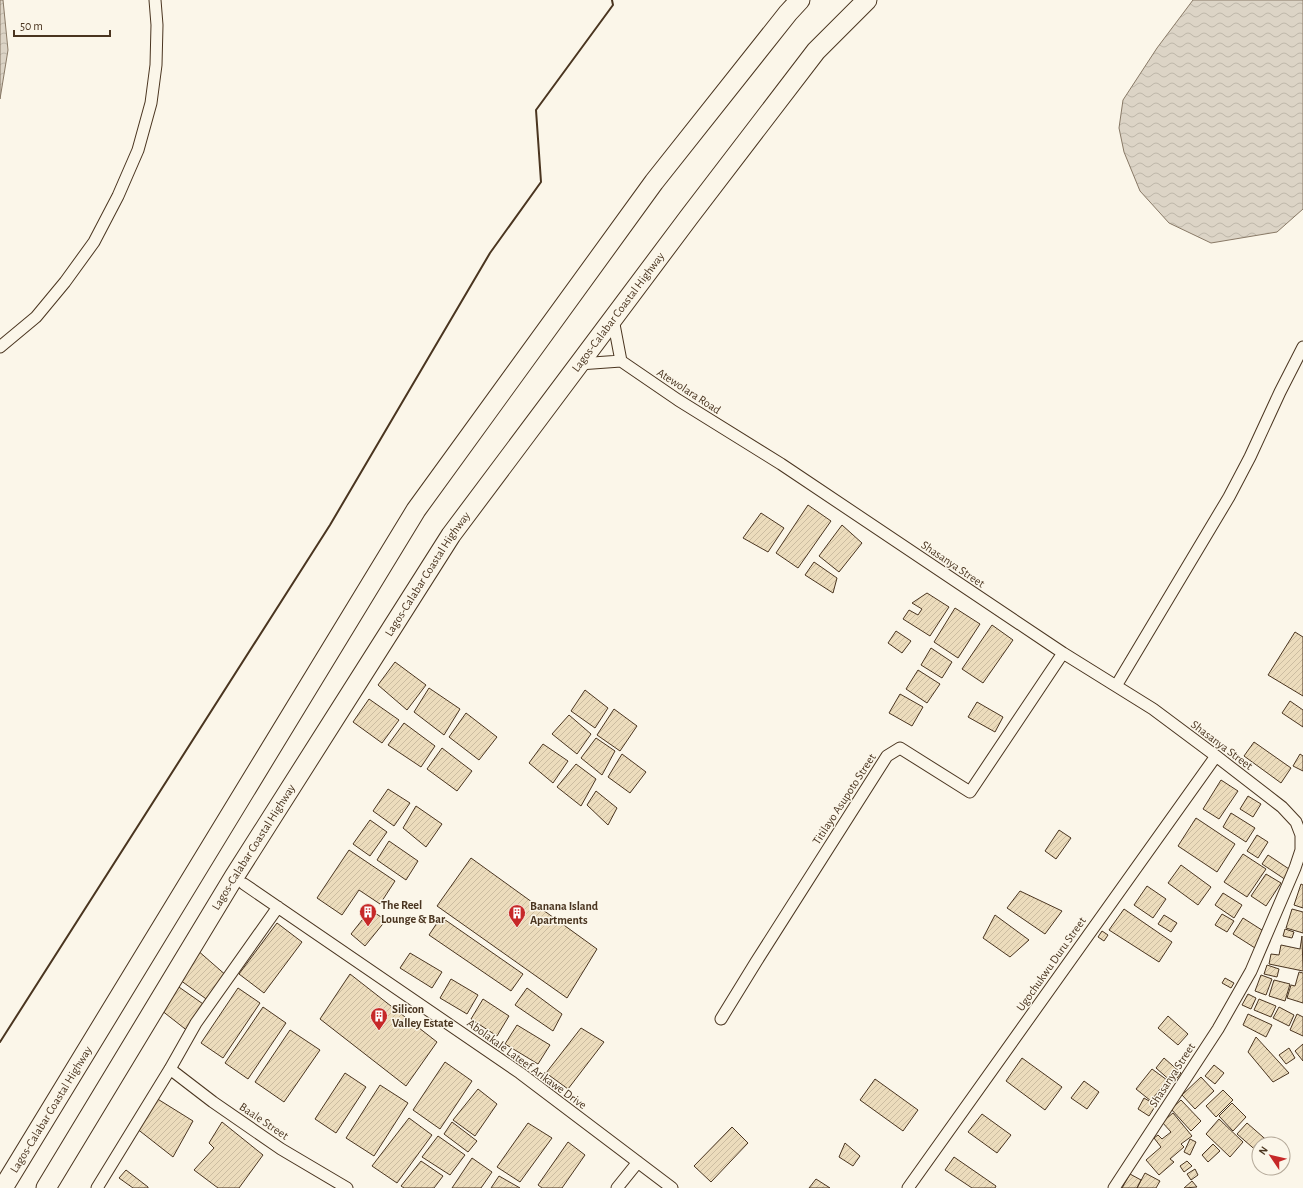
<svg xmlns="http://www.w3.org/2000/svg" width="1303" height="1188" font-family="'Alegreya Sans',sans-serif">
  <defs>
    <pattern id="water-waves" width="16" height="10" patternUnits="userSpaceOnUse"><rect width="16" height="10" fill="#dcd4c6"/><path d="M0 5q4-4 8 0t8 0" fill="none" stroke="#beb7aa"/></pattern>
    <pattern id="building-hatch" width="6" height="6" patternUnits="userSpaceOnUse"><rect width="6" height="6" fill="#ecdcbc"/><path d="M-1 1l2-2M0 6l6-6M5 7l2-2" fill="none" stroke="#ccbda1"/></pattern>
  </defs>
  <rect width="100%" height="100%" fill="#fbf6e9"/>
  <path fill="url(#water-waves)" stroke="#887966" d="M0,0H3L8,50L0,99Z
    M1193,0H1303V209L1277,232L1211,243L1169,223L1140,191L1124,152L1119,128L1123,100L1157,48Z"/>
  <path fill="url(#building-hatch)" stroke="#4a3520" d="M808,505L831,521L798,568L776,553Z
    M761,513L784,528L768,552L743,538Z
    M842,525L862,543L839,572L819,556Z
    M814,562L837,578L833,593L805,575Z
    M927,593L949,607L930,636L903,619L909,610L918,615L922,609L912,603Z
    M955,608L980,624L958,658L934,642Z
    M992,625L1013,640L983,683L962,669Z
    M896,631L911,641L902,653L888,643Z
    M1295,632L1303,637V696L1268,675Z
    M931,648L952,662L942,678L921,665Z
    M395,662L426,685L407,710L378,685Z
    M918,670L940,684L927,703L906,689Z
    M429,688L460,709L444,735L414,712Z
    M585,690L608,708L595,728L571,711Z
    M900,694L923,707L912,726L889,713Z
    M369,699L399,720L382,743L353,722Z
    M1290,701L1303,710V727L1282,713Z
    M977,702L1003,717L995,732L968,717Z
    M614,709L637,726L620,751L597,735Z
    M466,713L497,737L479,760L449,737Z
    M569,715L591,734L577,754L552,734Z
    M404,723L435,746L421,767L388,745Z
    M596,738L615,751L602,775L581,758Z
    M1254,742L1291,768L1281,783L1244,756Z
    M543,744L568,761L553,783L529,763Z
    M442,748L472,771L457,791L427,769Z
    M622,754L646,772L630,793L608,777Z
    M1300,754L1303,756V771L1293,766Z
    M576,764L596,779L581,806L557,787Z
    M1221,780L1238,791L1219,819L1203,809Z
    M388,789L410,803L394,826L373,811Z
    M596,791L617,808L608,825L587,805Z
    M1248,796L1261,804L1253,817L1240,809Z
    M416,806L442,824L426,847L403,828Z
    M1231,813L1255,828L1246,842L1223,827Z
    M1196,818L1235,844L1217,872L1178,846Z
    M370,820L387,832L370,856L353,844Z
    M1059,830L1071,838L1056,859L1045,851Z
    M1257,835L1268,842L1258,858L1247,851Z
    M389,841L418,861L406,880L377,860Z
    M349,850L395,881L380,904L359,890L342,915L317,898Z
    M1243,854L1266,869L1247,897L1224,882Z
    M1268,855L1292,871L1286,880L1262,864Z
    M471,858L597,949L567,998L437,906Z
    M1181,865L1211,887L1198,905L1168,883Z
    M1266,874L1281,883L1266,906L1251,896Z
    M1301,884L1303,885V908L1294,905Z
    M1147,886L1166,899L1153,918L1134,905Z
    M1020,891L1062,911L1045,934L1007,908Z
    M1223,893L1242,905L1234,918L1215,905Z
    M1124,909L1172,942L1159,962L1109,930Z
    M1292,909L1303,912V933L1286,928Z
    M370,910L386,920L365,946L351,934Z
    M1222,914L1234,921L1227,932L1215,925Z
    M995,915L1029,940L1010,957L983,938Z
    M1164,915L1177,923L1171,932L1158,924Z
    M441,917L523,974L511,991L429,935Z
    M1243,918L1265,932L1255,948L1233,934Z
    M277,923L302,942L264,993L239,974Z
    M1285,929L1294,932L1292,938L1283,936Z
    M1102,931L1108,935L1104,941L1098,937Z
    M1302,936L1303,971L1269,964L1271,954L1279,955L1281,945L1300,949Z
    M196,949L228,977L209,1001L180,980Z
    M410,953L442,972L432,988L400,968Z
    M1267,965L1279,969L1277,977L1264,974Z
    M1299,972L1303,973V1003L1287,998L1291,985L1295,986Z
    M350,974L437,1042L406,1086L320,1019Z
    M1261,975L1272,979L1266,995L1255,991Z
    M1225,978L1234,983L1231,988L1222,983Z
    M451,979L478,995L467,1014L440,998Z
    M1274,980L1290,984L1285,1001L1269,996Z
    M176,985L206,1006L189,1032L161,1010Z
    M238,988L260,1003L223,1058L201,1043Z
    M527,988L562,1014L553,1031L515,1005Z
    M1248,994L1256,998L1251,1009L1242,1005Z
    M483,999L509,1016L497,1036L471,1019Z
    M1259,999L1276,1006L1271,1017L1254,1010Z
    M263,1007L286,1023L248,1079L225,1063Z
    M1279,1007L1294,1015L1289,1026L1273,1018Z
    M1248,1014L1272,1025L1266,1037L1243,1025Z
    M1297,1014L1303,1017V1036L1290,1030Z
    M1168,1016L1188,1034L1178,1045L1158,1028Z
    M517,1025L550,1045L538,1064L505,1044Z
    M581,1028L604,1042L568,1089L546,1073Z
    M290,1030L320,1050L284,1102L255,1082Z
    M1256,1037L1289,1073L1273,1082L1248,1052Z
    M1303,1044V1061L1295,1051Z
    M1289,1048L1295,1058L1286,1064L1279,1055Z
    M1022,1058L1062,1087L1045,1110L1006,1081Z
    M1164,1058L1181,1073L1173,1083L1156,1068Z
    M445,1062L472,1081L440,1129L413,1110Z
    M1214,1065L1224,1073L1215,1084L1205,1076Z
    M1152,1069L1167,1080L1151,1101L1136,1089Z
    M345,1073L366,1087L336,1133L315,1119Z
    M1201,1077L1214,1091L1195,1109L1182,1095Z
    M875,1079L918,1110L903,1131L860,1100Z
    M1084,1081L1099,1092L1087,1109L1071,1098Z
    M380,1085L408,1103L374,1156L346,1138Z
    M478,1089L497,1104L475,1136L453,1120Z
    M1223,1090L1233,1100L1216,1117L1206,1106Z
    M156,1098L193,1121L173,1157L136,1128Z
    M1144,1098L1156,1105L1149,1116L1138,1109Z
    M1181,1100L1201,1121L1191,1131L1171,1109Z
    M1232,1103L1246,1117L1233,1131L1219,1116Z
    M1173,1113L1192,1136L1181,1144L1184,1147L1170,1159L1174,1162L1159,1175L1146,1160L1161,1147L1154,1138L1158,1135L1162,1139L1171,1132L1162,1122Z
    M982,1114L1011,1135L997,1153L968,1132Z
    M409,1118L432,1135L397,1183L372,1166Z
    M1219,1119L1243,1142L1230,1157L1206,1134Z
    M222,1122L263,1155L239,1188H218L194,1170L214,1148L209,1143Z
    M452,1122L477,1141L468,1152L444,1134Z
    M528,1123L552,1138L520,1182L497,1167Z
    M1247,1123L1271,1144H1259V1153L1237,1134Z
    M732,1127L748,1143L711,1182L694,1166Z
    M438,1136L465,1155L450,1175L422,1157Z
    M1190,1139L1196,1142L1190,1155L1184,1152Z
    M568,1142L585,1155L562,1188H542L538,1185Z
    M845,1143L860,1156L853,1166L839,1157Z
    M1213,1144L1220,1151L1208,1162L1202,1155Z
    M954,1157L996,1186L995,1188H972L945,1170Z
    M472,1158L492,1172L481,1188H452Z
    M421,1161L443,1176L434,1188H404L401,1186Z
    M1187,1161L1192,1166L1184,1172L1180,1166Z
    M1195,1169L1198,1175L1191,1180L1187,1174Z
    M126,1170L148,1187V1188H133L119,1178Z
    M1145,1173L1160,1181L1156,1188H1137Z
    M1130,1174L1141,1180L1137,1188H1122Z
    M499,1176L520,1188H491Z
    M816,1179L830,1188H809Z
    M1192,1181L1197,1187L1184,1188Z"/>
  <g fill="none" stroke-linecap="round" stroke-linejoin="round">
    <g stroke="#4a3520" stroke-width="13">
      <path id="minor" d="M613,319L621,361L678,400L781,464L1063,653L1153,709L1216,756L1282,807L1296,822L1301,835V850L1295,868L1251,971L1218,1029L1114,1188
        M0,347L36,317L65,282L94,242L118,196L138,150L151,103L156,65L157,25L155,0
        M579,364L621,361
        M1116,686L1229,497L1250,457L1280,392L1303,347
        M244,884L520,1073L672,1188
        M721,1019L756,962L887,756L900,748L970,792L1063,653
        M170,1069L213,1102L281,1149L347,1188
        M97,1188L170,1069L196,1023L278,907
        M617,1188L638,1162
        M908,1188L1216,756"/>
    </g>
    <g stroke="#4a3520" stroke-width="21">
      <g id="trunk">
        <path id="s1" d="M3,1188L416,510L654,182L788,13L800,0"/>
        <path id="s2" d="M46,1188L234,877L451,535L689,217L816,51L867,0"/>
      </g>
    </g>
    <use href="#minor" stroke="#fbf6e9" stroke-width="11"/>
    <use href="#trunk" stroke="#fbf6e9" stroke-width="19"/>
    <path stroke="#4a3520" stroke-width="2" d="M0,1042L330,525L490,253L541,182L536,110L613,5L612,0"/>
  </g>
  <defs>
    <g id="building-pin" transform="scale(0.9)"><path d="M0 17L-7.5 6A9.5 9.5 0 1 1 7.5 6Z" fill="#c62828" stroke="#fbf6e9"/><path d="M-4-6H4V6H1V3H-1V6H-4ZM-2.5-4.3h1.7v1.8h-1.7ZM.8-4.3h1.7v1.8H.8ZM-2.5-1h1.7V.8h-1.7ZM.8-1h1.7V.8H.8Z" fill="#fff"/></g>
  </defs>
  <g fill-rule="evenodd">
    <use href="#building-pin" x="368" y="912"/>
    <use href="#building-pin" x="517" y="913"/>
    <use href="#building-pin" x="379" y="1016"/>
  </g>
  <g text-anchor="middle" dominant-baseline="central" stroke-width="3" stroke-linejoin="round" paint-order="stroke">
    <g font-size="12" fill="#4a3520" stroke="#fbf6e9">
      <text stroke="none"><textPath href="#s2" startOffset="1047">Lagos-Calabar Coastal Highway</textPath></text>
      <text transform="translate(689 391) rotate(33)">Atewolara Road</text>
      <text transform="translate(953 564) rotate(34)">Shasanya Street</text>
      <text stroke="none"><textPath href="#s2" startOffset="723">Lagos-Calabar Coastal Highway</textPath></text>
      <text transform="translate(1222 745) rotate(37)">Shasanya Street</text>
      <text transform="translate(844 799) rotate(-57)">Titilayo Asupoto Street</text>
      <text stroke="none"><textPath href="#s2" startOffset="399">Lagos-Calabar Coastal Highway</textPath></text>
      <text transform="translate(1051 964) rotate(-55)">Ugochukwu Duru Street</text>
      <text transform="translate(527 1064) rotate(36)">Abolakale Lateef Arikawe Drive</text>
      <text transform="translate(1172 1075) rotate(-57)">Shasanya Street</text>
      <text stroke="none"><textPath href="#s1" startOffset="92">Lagos-Calabar Coastal Highway</textPath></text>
      <text transform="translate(264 1121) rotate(34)">Baale Street</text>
    </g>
    <g font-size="12" font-weight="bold" fill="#4a3520" stroke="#fbf6e9" text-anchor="start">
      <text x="381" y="905">The Reel<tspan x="381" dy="14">Lounge &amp; Bar</tspan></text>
      <text x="530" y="906">Banana Island<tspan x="530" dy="14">Apartments</tspan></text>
      <text x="392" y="1009">Silicon<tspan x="392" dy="14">Valley Estate</tspan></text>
    </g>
  </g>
  <g transform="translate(1271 1156) rotate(305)"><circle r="19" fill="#fbf6e9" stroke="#b4a999"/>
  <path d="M0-3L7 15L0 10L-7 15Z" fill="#c62828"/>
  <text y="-6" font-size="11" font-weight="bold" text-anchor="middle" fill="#4a3520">N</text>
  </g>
  <path d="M14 30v6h96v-6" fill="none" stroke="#4a3520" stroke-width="2"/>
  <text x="20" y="30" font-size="12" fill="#4a3520" stroke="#fbf6e9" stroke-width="3" paint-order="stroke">50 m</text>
</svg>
